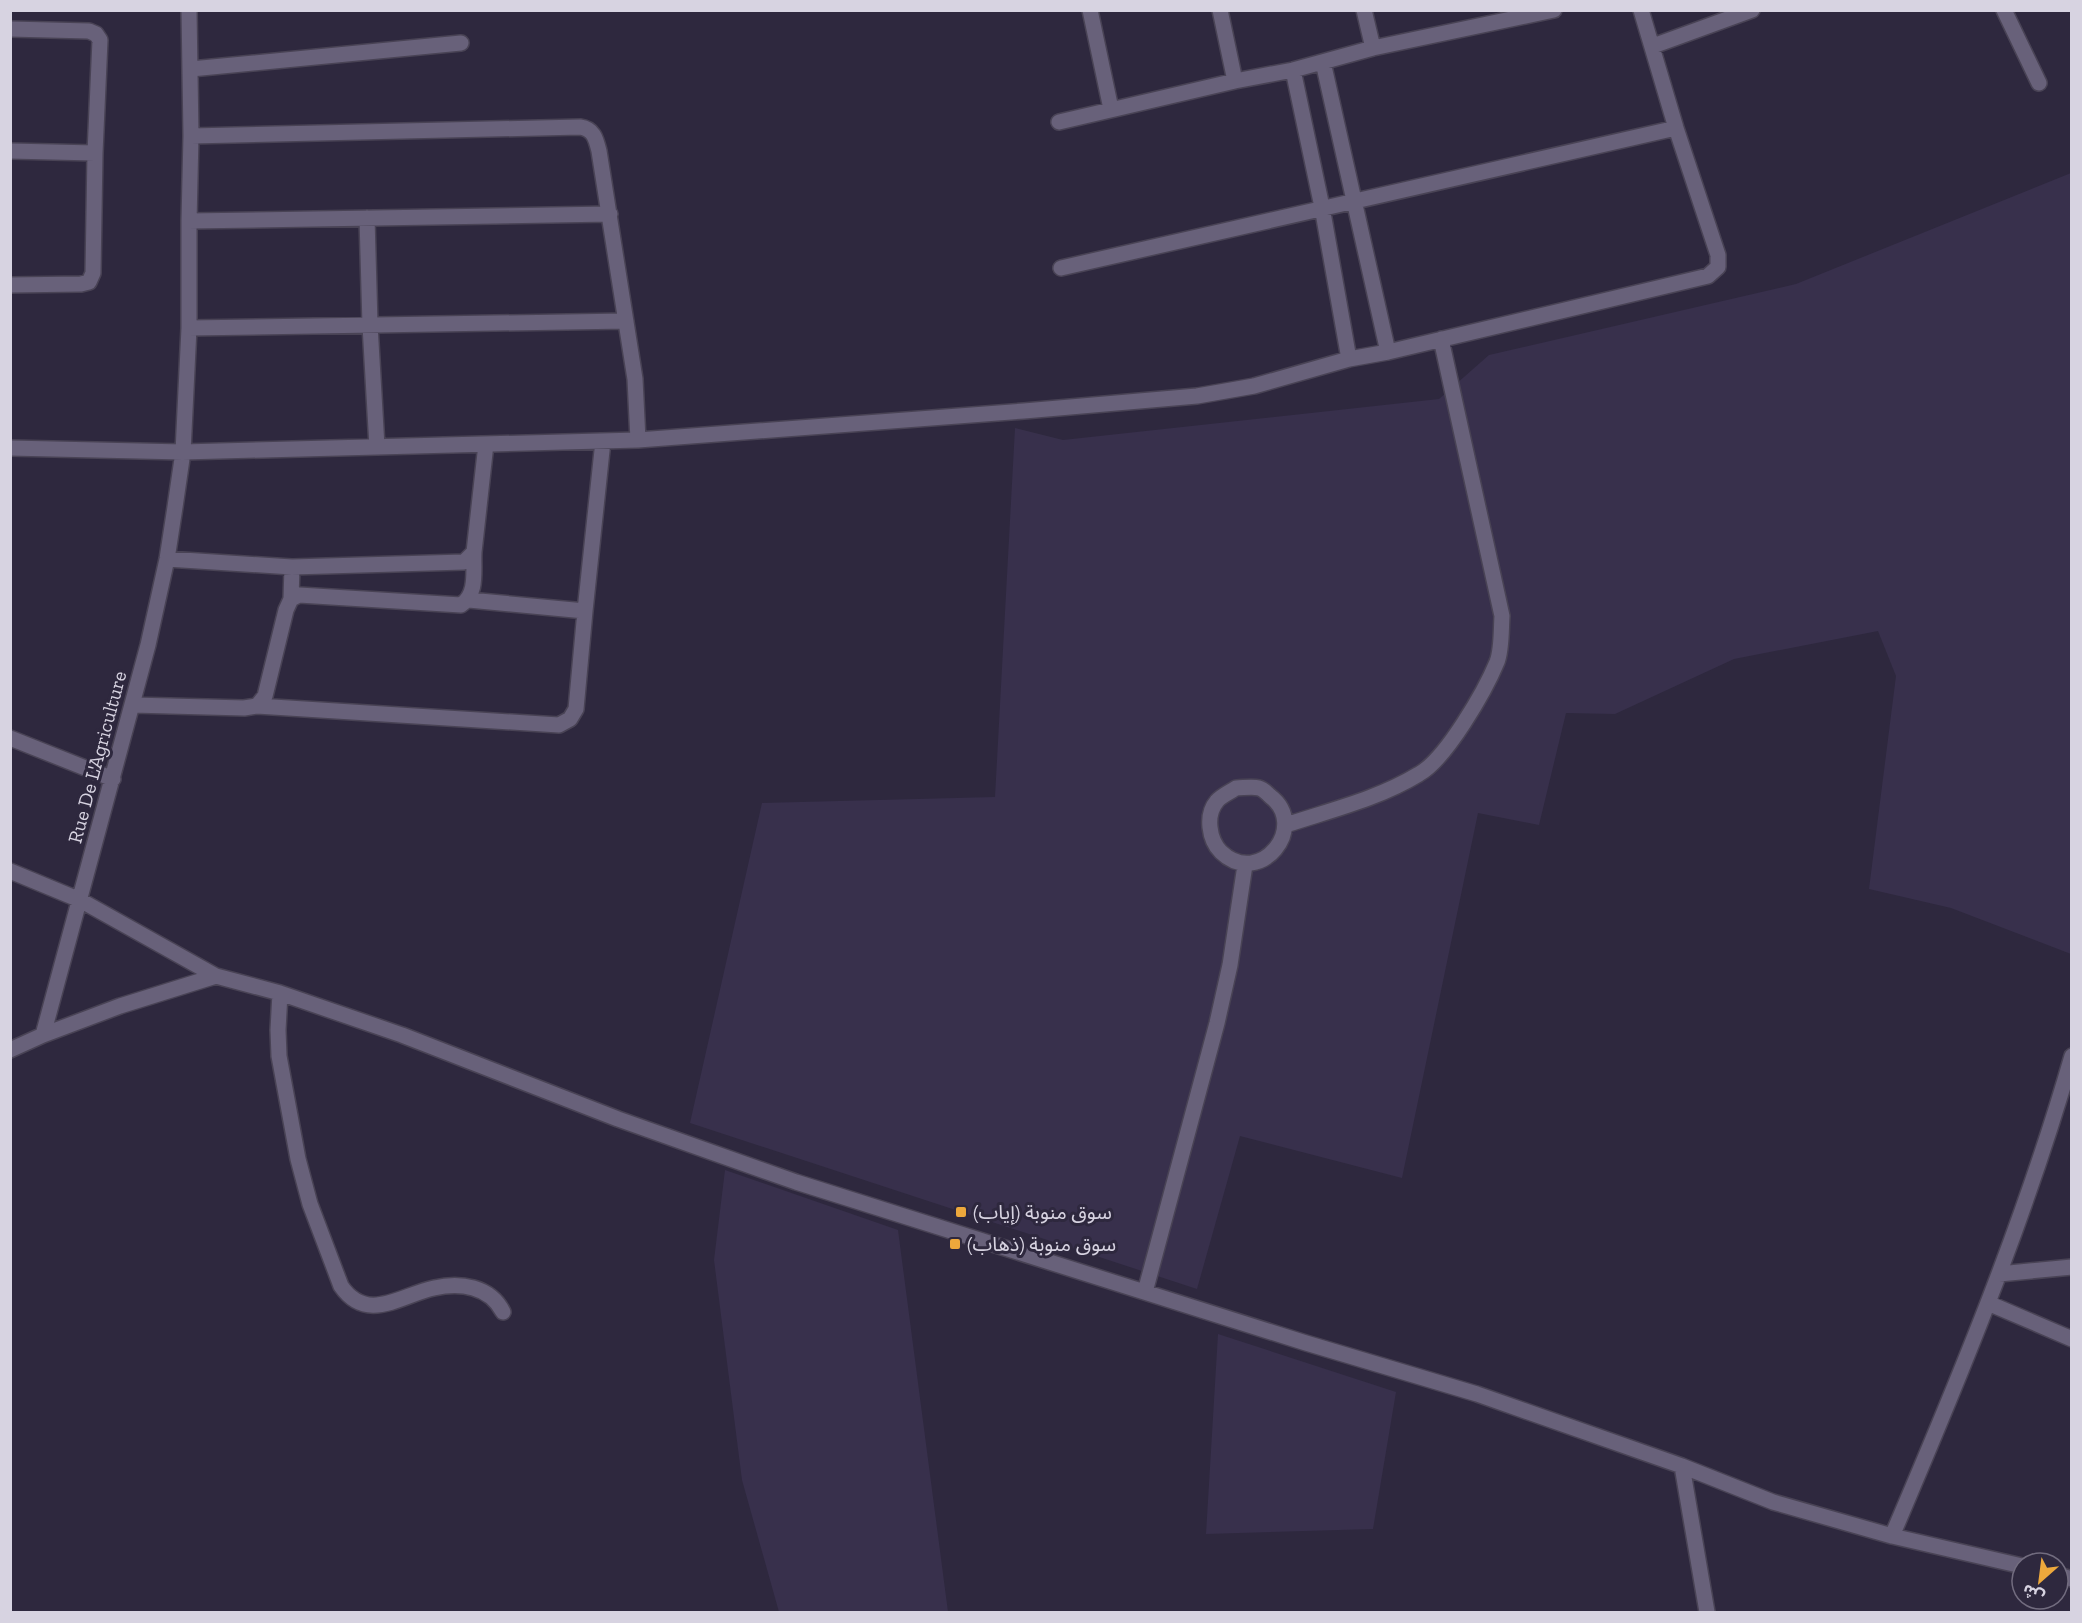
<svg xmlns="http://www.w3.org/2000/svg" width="2082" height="1623" font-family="'Zilla Slab','Noto Sans Arabic',serif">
  <rect width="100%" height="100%" fill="#2e283e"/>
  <path fill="#38304c" d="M2071,173V954L1951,908L1869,889L1896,676L1878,631L1734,659L1615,714L1566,713L1539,825L1478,813L1402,1178L1240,1136L1197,1289L690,1123L762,803L995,797L1015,428L1063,440L1439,399L1489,355L1796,284Z
    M725,1170L898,1230L948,1612H779L742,1480L714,1260Z
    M1218,1334L1396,1392L1373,1529L1206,1534Z"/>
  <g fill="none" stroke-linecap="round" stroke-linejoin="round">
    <g stroke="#494355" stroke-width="18">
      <path id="minor" d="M1090,10L1111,109
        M1220,10L1235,81
        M1364,10L1373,48
        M2004,10L2039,83
        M10,29L89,31L96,34L100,40L95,153L93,273L89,282L81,284L10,285
        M1653,46L1752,10
        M1323,62L1388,352
        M191,69L461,43
        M1293,70L1322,207L1349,359
        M1059,122L1235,81L1293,70L1373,48L1554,10
        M191,136L580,127C594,129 596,139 599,151L635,379L638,440
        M10,151L95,153
        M367,218L370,325L377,447
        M189,221L610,214
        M1061,268L1676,128
        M189,328L626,321
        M10,448L183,452L638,440L1024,411L1197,396L1254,386L1349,359L1388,352L1708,276L1718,267V255L1676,128L1641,10
        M167,559L292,567L464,562L474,552L486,444
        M291,599L292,567
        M469,600L585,611L603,441
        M133,705L244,708L257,706L265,696L286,610L291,599L299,595L461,605C478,594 473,570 474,552
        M257,706L559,725L570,719L576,709L585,611
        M10,738L113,779
        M1236,788C1243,788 1252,786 1259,788C1263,789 1267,793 1270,796C1310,826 1260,889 1221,852C1209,840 1205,815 1217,801C1221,796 1230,792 1236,788Z
        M1286,825C1331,810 1378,799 1419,774C1446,759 1485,691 1497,662C1502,649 1501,630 1502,616L1441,339
        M10,871L80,900L216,976
        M280,993L278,1030L279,1056L298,1159L310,1204L341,1286C367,1324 401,1295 434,1288C460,1282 490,1286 503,1312
        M43,1035L148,645L167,559L175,507L183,452L189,328V221L191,136L189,10
        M10,1050L43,1035L120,1006L216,976L280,993L402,1035L618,1119L796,1182L1306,1343L1477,1394L1682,1466L1773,1502L1892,1536L2022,1566
        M1999,1274L2072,1267
        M1145,1292L1217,1023L1230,965L1245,865
        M1988,1303L2072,1339
        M1682,1466L1707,1612
        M1892,1536C1959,1379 2025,1220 2072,1056
        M2058,1575L2072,1579"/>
    </g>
    <use href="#minor" stroke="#68617a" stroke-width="15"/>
  </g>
  <g fill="#eda83c" stroke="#2e283e" stroke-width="2">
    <rect x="955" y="1206" width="12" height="12" rx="3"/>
    <rect x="949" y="1238" width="12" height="12" rx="3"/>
  </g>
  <g text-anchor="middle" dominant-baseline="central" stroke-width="6" stroke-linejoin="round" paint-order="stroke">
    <g font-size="20" fill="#d7d3e1" stroke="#2e283e">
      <text transform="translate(97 757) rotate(-75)">Rue De L'Agriculture</text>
    </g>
    <g font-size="20" fill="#d7d3e1" stroke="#2e283e" text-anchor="start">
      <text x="973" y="1212">سوق منوبة (إياب)</text>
      <text x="967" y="1244">سوق منوبة (ذهاب)</text>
    </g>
  </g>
  <rect width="2082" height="1623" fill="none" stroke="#d7d3e1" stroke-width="24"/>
  <g transform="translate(2040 1581) rotate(208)"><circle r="28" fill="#2e283e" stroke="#726c7f" stroke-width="1.5"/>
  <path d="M0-4.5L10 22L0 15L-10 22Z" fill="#eda83c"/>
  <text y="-9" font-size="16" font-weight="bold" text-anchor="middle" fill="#d7d3e1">ش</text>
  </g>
</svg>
